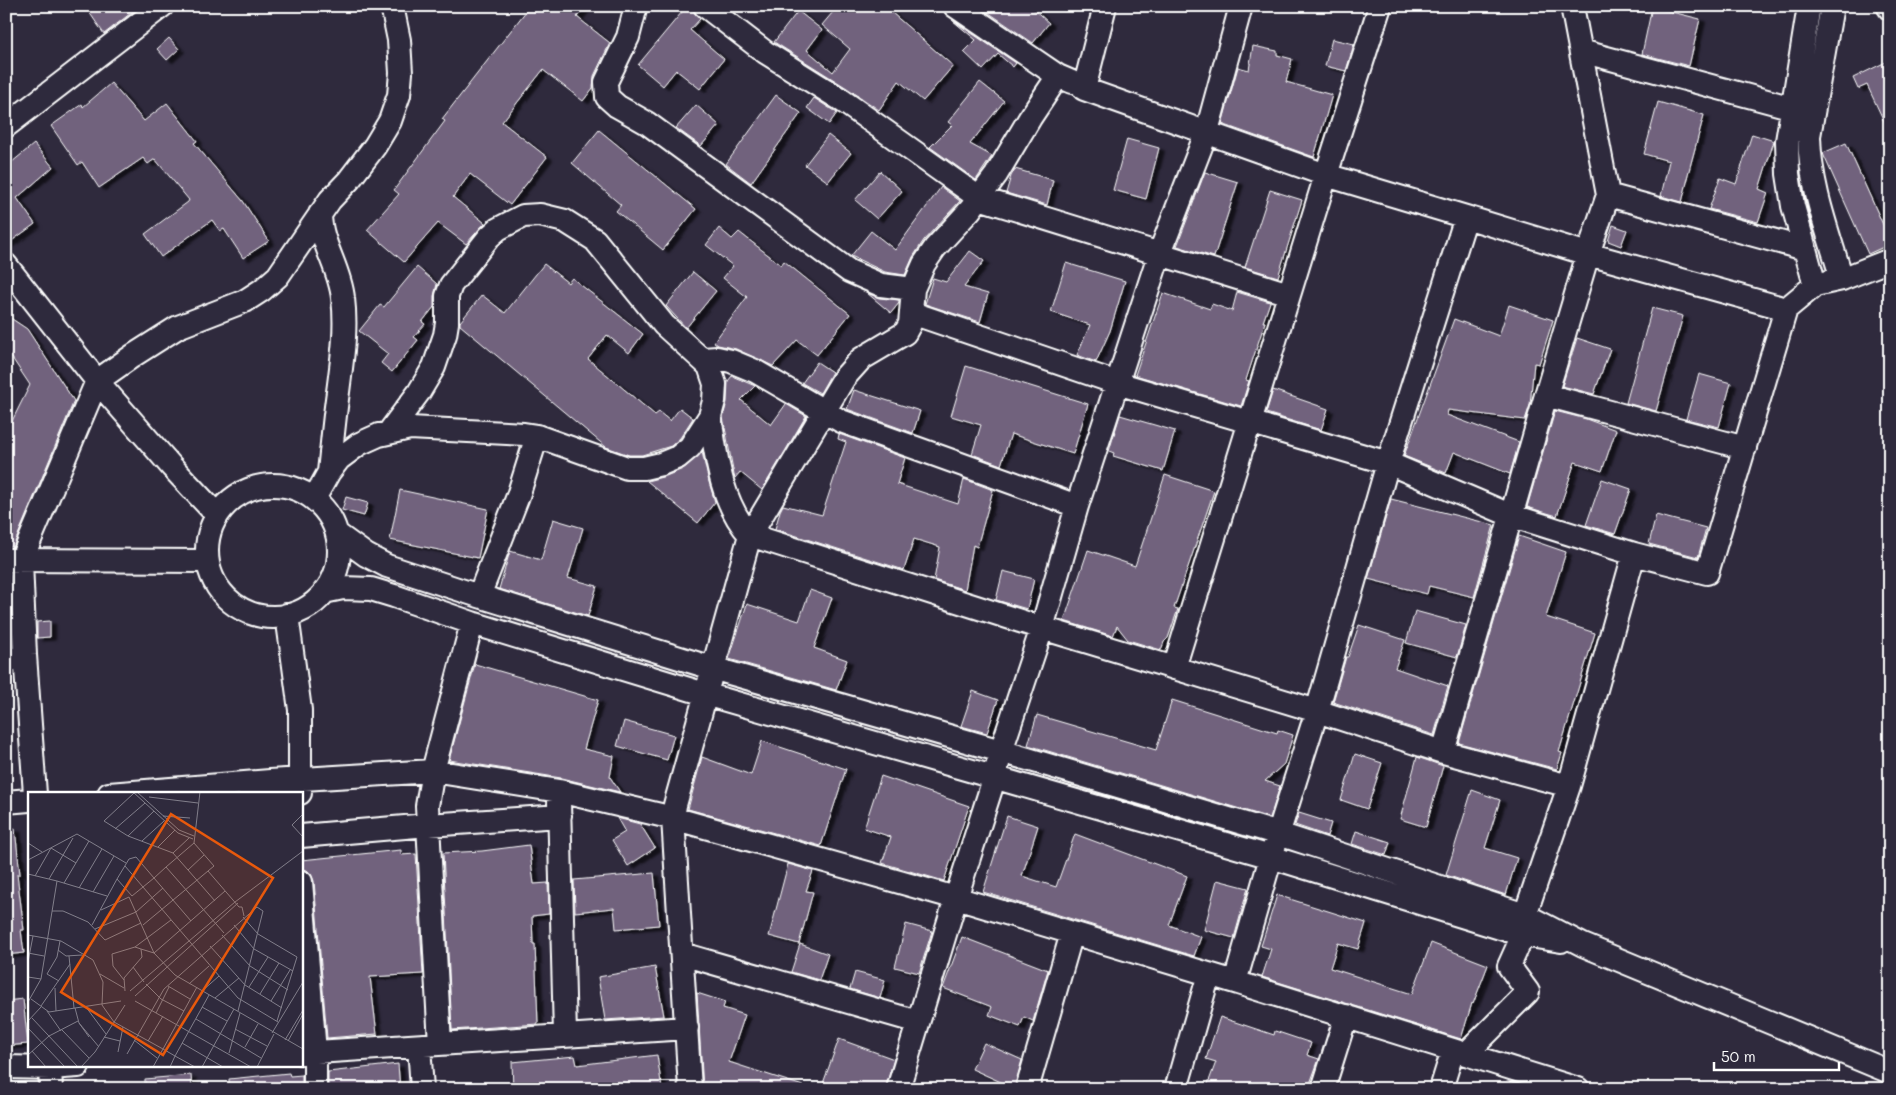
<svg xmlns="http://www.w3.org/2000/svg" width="1896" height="1095" font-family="Mali,sans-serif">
  <defs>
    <filter id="shadow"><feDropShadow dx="5.5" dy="3" stdDeviation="1" flood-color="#0009"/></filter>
  </defs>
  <rect width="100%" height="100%" fill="#2f2a3d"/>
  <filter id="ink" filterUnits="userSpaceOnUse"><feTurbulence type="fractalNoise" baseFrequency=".02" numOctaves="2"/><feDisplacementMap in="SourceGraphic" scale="10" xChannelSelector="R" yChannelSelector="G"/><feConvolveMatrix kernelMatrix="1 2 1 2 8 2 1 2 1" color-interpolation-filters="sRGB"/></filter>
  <g filter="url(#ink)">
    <path fill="#71627d" stroke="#fff" filter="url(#shadow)" d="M85,6H140L104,34Z
      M530,6H586L577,17L610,43L594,76L593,88L583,101L543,70L502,122L547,157L510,205L470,174L453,197L485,223L466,244L438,223L404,262L367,230L399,194L394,190L445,121L442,119Z
      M687,6H692L693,11L700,19L690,30L724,59L700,89L676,70L663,86L638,65Z
      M838,6H884L953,66L923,101L899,81L879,110L847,88L774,42L798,11L822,30L807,50L833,72L850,49L822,25Z
      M979,6H1030L1049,23L1033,43Z
      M1652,7L1700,19L1689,66L1642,54Z
      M952,20L1016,63L1013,67L998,54L983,70L964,52L976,40Z
      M169,38L179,49L167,60L157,49Z
      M1332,39L1354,44L1346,71L1325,66Z
      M1253,46L1277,51V55L1292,59L1286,82L1332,95L1314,157L1222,124L1238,67L1249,70Z
      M1890,60V134L1867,85L1858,89L1853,78Z
      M980,82L1004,101L970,144L992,156L976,180L930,147L952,125L948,122Z
      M111,83L144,121L167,103L197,141L194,143L243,201L269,241L243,258L224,229L220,231L212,220L161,257L145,234L188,202L189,200L155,159L148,164L143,158L99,188L82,162L78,165L51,126L82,104L83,107Z
      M776,95L801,113L751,183L726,164Z
      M814,98L837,113L829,124L807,108Z
      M1658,102L1704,115L1687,178H1688L1682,202L1661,196L1669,161L1644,154Z
      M696,105L719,125L701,146L676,128Z
      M599,130L696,209L663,250L616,211L621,205L572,163Z
      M1752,134L1774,141L1759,189L1768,193L1758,222L1709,209L1720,178L1736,184Z
      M828,135L851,153L828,182L805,165Z
      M1127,139L1159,148L1146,199L1113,190Z
      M1846,143L1890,240V244L1868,254L1824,156L1823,153Z
      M34,144L53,167L17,198L35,224L6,245V167Z
      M1015,169L1053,180L1047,205L1006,193L1011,176Z
      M880,171L902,191L877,219L855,200Z
      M1205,172L1238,182L1214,257L1177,246Z
      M941,187L960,201L924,240L913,257L905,275L885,272L851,256L871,231L895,250Z
      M1270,190L1302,200L1278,277L1245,267Z
      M1613,225L1627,230L1621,246L1608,241Z
      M719,228L732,239L739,232L781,265L784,261L850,314L817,355L797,340L773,366L736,349L718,345L714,342L747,297L723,278L733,266L706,245Z
      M970,251L984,261L964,287L988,294L980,322L925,304L933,278L946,282Z
      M1066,263L1125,281L1110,331L1096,362L1077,355L1090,325L1051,312Z
      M544,264L568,283L572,278L643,334L629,353L607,335L588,359L655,415L659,412L670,421L680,408L693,418L680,438L671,446L642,455H629L606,447L460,325V322L482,295L505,313Z
      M417,267L437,284L434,296V307L422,322L425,324L414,337L418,340L392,372L381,363L388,354L359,331L380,305L384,307Z
      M693,272L716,291L686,328L666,306Z
      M1237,292L1270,302L1263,322H1265L1246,380L1249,381L1241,406L1135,375L1163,293L1210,309L1212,304L1232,311Z
      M867,293L879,298L899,300V303L891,313Z
      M1509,305L1553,320L1539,364L1534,363L1530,405L1525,420L1448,410L1447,415L1519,442L1510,474L1454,452L1446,473L1404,456L1454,319L1499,336Z
      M1652,308L1683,316L1656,411L1626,403Z
      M6,315L27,329L74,401L13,547H6V433L30,385L6,349Z
      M1577,338L1610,349L1594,394L1562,386Z
      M817,362L832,372L820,393L802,383Z
      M966,366L1088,404L1073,454L1011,434L1001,465L972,454L981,425L951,416Z
      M1699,374L1731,383L1719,427L1686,419Z
      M732,376L755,386L741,400L771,425L786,404L806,416L762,490L740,472L735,478L734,475L723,417L727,402L728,381Z
      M854,390L920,411L913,433L847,409Z
      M1273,390L1328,409L1321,430L1266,413Z
      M1555,411L1586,419L1616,430L1602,471L1575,462L1557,516L1527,507Z
      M1120,415L1175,431L1163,471L1113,456L1114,453L1109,451Z
      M839,434L905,458L897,484L958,504L964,479L993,490L977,547L973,545L965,590L934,580L940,547L914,539L904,570L775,529L780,511L783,505L822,515L846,442L838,439Z
      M702,452L709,482L715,502L698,523L647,481L666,476L683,469Z
      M1165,475L1214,491L1174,608L1178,609L1168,638L1164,642L1161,650L1128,640L1117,626L1113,636L1064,621L1088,550L1135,566Z
      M1602,479L1631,489L1615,534L1586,525Z
      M400,490L488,509L478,558L390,540Z
      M346,497L368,503L364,516L342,510Z
      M1391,499L1494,525L1474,597L1429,586L1427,594L1368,579Z
      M1656,515L1706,528L1698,557L1649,544Z
      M553,519L583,528L568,578L597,586L588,616L499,589L510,551L541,560Z
      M1519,536L1566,552L1546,617L1595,633L1559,752L1562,753L1557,769L1459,743Z
      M1003,571L1034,579L1027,609L996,600Z
      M810,590L832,598L814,648L847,660L836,690L729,659L747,604L799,621Z
      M1415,611L1466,625L1457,657L1406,643Z
      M50,621V637L37,638V622Z
      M1359,625L1405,640L1395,668L1448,686L1434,735L1333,702L1346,657H1348Z
      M475,664L598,700L584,749L614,756L610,777L620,792L561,778L449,760Z
      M973,691L998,700L987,733L961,726Z
      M1172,700L1277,733L1278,730L1293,735L1284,764L1265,781L1280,786L1270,818L1028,745L1037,715L1156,750Z
      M624,721L674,735L667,760L617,746Z
      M762,741L846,769L821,846L688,809L702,757L751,775Z
      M1355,754L1382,763L1367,809L1341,800Z
      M1417,757L1443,766L1426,827L1400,819Z
      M881,776L969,806L944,881L882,863L891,837L864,828Z
      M1472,790L1500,800L1485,848L1517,858L1506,895L1446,875Z
      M1299,813L1331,823L1327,836L1295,825Z
      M1007,816L1038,826L1022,876L1056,887L1075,834L1187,876L1169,925L1201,937L1194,956L983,892Z
      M617,818L640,824L655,848L628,866L612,840L625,832Z
      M15,829L20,874H17L24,930H21L24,953L6,955V830Z
      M1356,831L1390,842L1386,855L1352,844Z
      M529,845L534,884L548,883L549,914L532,916L533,944H535L538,1024L452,1030L443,853L482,851Z
      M401,850V855L416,854L423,974L370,977L377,1034L327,1038L314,881L311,874L307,870L301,869V860Z
      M788,864L813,871L806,891L813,892L799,944L769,936Z
      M654,873L659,925L616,929L614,908L575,912L574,880Z
      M1217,880L1248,888L1234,938L1204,930Z
      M1277,895L1366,923L1358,949L1338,943L1330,968L1412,994L1431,943L1488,965L1473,1004L1472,1003L1461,1039L1262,977L1271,949L1261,946Z
      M906,924L932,931L919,973L895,967Z
      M962,937L1048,970L1033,1021L1024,1017L1020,1027L989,1015L992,1007L943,988Z
      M800,944L828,954L819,980L791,972Z
      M655,967L664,1016L605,1020L598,977Z
      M855,972L885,980L880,998L850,989Z
      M697,993L725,1002L723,1008L745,1015L729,1062L803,1086L802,1089H703Z
      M23,999L28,1044L6,1046V1001Z
      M1220,1017L1274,1035L1275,1031L1311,1043L1307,1055L1319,1059L1308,1089H1206L1216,1062L1206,1059Z
      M839,1039L894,1059L885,1089H821Z
      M984,1043L1022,1060L1014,1088L972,1069Z
      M657,1055L662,1089H513L512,1062L575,1056L577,1065Z
      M398,1064L400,1089H328V1072Z
      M289,1073L290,1076L302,1075V1089H229V1079Z
      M191,1075L192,1089H145V1079Z"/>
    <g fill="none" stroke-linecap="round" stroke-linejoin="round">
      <g stroke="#fff" stroke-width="26">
        <path id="minor" d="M636,6L628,37L606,82L607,97L617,106L647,123L849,271L881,285L913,289
          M705,6L765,52L840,99L979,198L1289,294
          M955,6L1058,76L1072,82
          M1105,6L1084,89L1326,175L1380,6
          M1809,6L1787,141L1788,174L1793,206L1815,285
          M1832,6L1809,136C1810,186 1828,232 1842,279
          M1888,6L1890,9
          M1581,51L1793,108
          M6,126L162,6
          M1608,195L1805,249
          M320,214C320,243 340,268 343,298C347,330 342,360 338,392C334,419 332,445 329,472
          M6,265L97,381L172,467L217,515
          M912,313L1117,383L1388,463L1510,515L1634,554L1707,573L1786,309
          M703,359L717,358L731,361L755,371L841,421L1077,506
          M1546,395L1588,254L1608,195L1572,6
          M710,416C716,457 721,503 750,535L1042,628L1317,711L1443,752L1569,786
          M207 551a66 66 0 1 1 132 0a66 66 0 1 1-132 0Z
          M314,499L329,472L339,459L359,444L379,435L410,428L524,434L537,436L627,468H644L661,464L678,457L690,447L710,416L714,401L715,384L709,366L664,325L595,240L565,221L540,215L523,216L498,229L489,237L451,285L447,296V323L445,335L434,367L419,392L389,432
          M337,534L366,555L387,566L479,596L712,668L1001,751L1279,834L1525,915L1583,945L1890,1072
          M8,560L207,561
          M324,592L343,588L371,589L394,596L472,623L705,694L1271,857L1523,935L1561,941
          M479,596L518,496L537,436
          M287,615L300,710V793
          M6,661L25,655
          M1174,668L1326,175L1466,217
          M1443,752L1546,395L1745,448
          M35,794L25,655L21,561L97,381L134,355L178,327L245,301L262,290L278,276L330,200L349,180L375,146L390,121L399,95L401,73L399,40L392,6
          M109,794L270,781L433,771L559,791L673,818L956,898L1235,982L1578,1089
          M6,802L29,800
          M559,802L565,1035
          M301,836L428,825L560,816
          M301,882L315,1052V1089
          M682,954L918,1022
          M1235,982L1271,857L1317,711L1388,463L1466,217L1588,254L1786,309L1815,285L1842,279L1890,260
          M440,1044L427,806L433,771L472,623
          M419,1046L422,1089
          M301,1053L687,1028
          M1467,1053L1528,992L1509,966L1523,935L1525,915L1569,786L1634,554
          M50,1066V1068L78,1066
          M6,1067L50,1068L51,1089
          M690,1089L673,818L675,805L750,535L844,378L861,359L905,333L910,324L913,289L924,264L935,248L970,210L996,175L1030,118L1058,76
          M898,1089L956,898L995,776L1001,751L1042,628L1077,506L1159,255L1207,131L1241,6
          M1027,1089L1072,933
          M1176,1089L1209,974
          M1323,1089L1346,1016
          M1441,1089L1453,1050"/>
      </g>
      <use href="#minor" stroke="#2f2a3d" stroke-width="22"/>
    </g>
  </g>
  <g transform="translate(28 792)">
    <rect width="275" height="275" fill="#2f2a3d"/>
    <path fill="none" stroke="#827f8b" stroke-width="1" d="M105,0L150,41L165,47M109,0L151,38L166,44M172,0L166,51L138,75L196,141M106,1L76,29L100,44L145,61L160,78M121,5L170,11M275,22L264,33L275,45M135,24L162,26M87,37L117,11M100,44L126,19M114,49L136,29M0,51L14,60M130,55L147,38M145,61L161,46M176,63L160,78L187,109M108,65L126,86L104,104L89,87L101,67ZM0,68L49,42L98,71M97,74L210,206L250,230M138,75L126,86L163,129M180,79L211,115H214L216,124M0,82L29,89L13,187L0,185M7,84L23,56L48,71M21,87L45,46M29,89L79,104M36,91L61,49M51,96L74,57M65,100L86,64M101,105L126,161L147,183L275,257M73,118L101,105M24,119H35L60,130L77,148L113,131M215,125L230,142L269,165L249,229M64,133L89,87M115,133L186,74L166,51M206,133L226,157L265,179M67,137L108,120L135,96M0,143L33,149L65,168L75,190L74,213L86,230L135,257L169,195M194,143L222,174L260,198M182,154L217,193L254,216M113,157L126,161L197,99M30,158L38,164L54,163M0,161L16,164M41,164L46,216M0,170L5,144M105,175L116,190M72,182L96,196M96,188L85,174L84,162L107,155L143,128M31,189L19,182L29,165L32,149M118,192L133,207L156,219M161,192L181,174M140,194L162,207M221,195L240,165M27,196L28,219M97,199L96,186L114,165L113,157L107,155M102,199L207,110L275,59M174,199L191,184M232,202L251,171M107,204L210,111M187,206L211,186M3,207L21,220L93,209M107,209L223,275M243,209L262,178M0,210L13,187M13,214L42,172M58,215L78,242M174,215L199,229M47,216L51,231M19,219L33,239M128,221L141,195M4,226L50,275M168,227L233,266M0,229L13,215M0,236L37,275M207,237L239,254M34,238L61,266M244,241L275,190M61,245L51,231L71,255M76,245L92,249M106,248L129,266M257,248L275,218M120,249L135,224M260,249L275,222M154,251L195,275M217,255L230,232M4,259L18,275M90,260L95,235M201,261L212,221M99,262L136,197L229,115L235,119L210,219M0,263L21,244L50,229M53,275L67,260L97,213M125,275L135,257L147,264L181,203M142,275L147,264L167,275M174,275L206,217M229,275L246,242"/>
    <path fill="#e8590c" fill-opacity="0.15" stroke="#e8590c" stroke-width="2.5" d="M143,22L245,86L135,263L33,200Z"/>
    <rect width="275" height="275" fill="none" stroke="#fff" stroke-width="2.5"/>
  </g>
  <rect width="1896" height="1095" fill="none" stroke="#2f2a3d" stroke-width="25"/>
  <rect x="12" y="12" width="1871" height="1070" fill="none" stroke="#fff" stroke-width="2" filter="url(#ink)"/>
  <path d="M1714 1062v8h125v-8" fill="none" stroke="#ffffff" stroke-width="2.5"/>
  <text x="1721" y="1062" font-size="15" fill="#ffffff" stroke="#2f2a3d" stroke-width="4" paint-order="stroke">50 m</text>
</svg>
